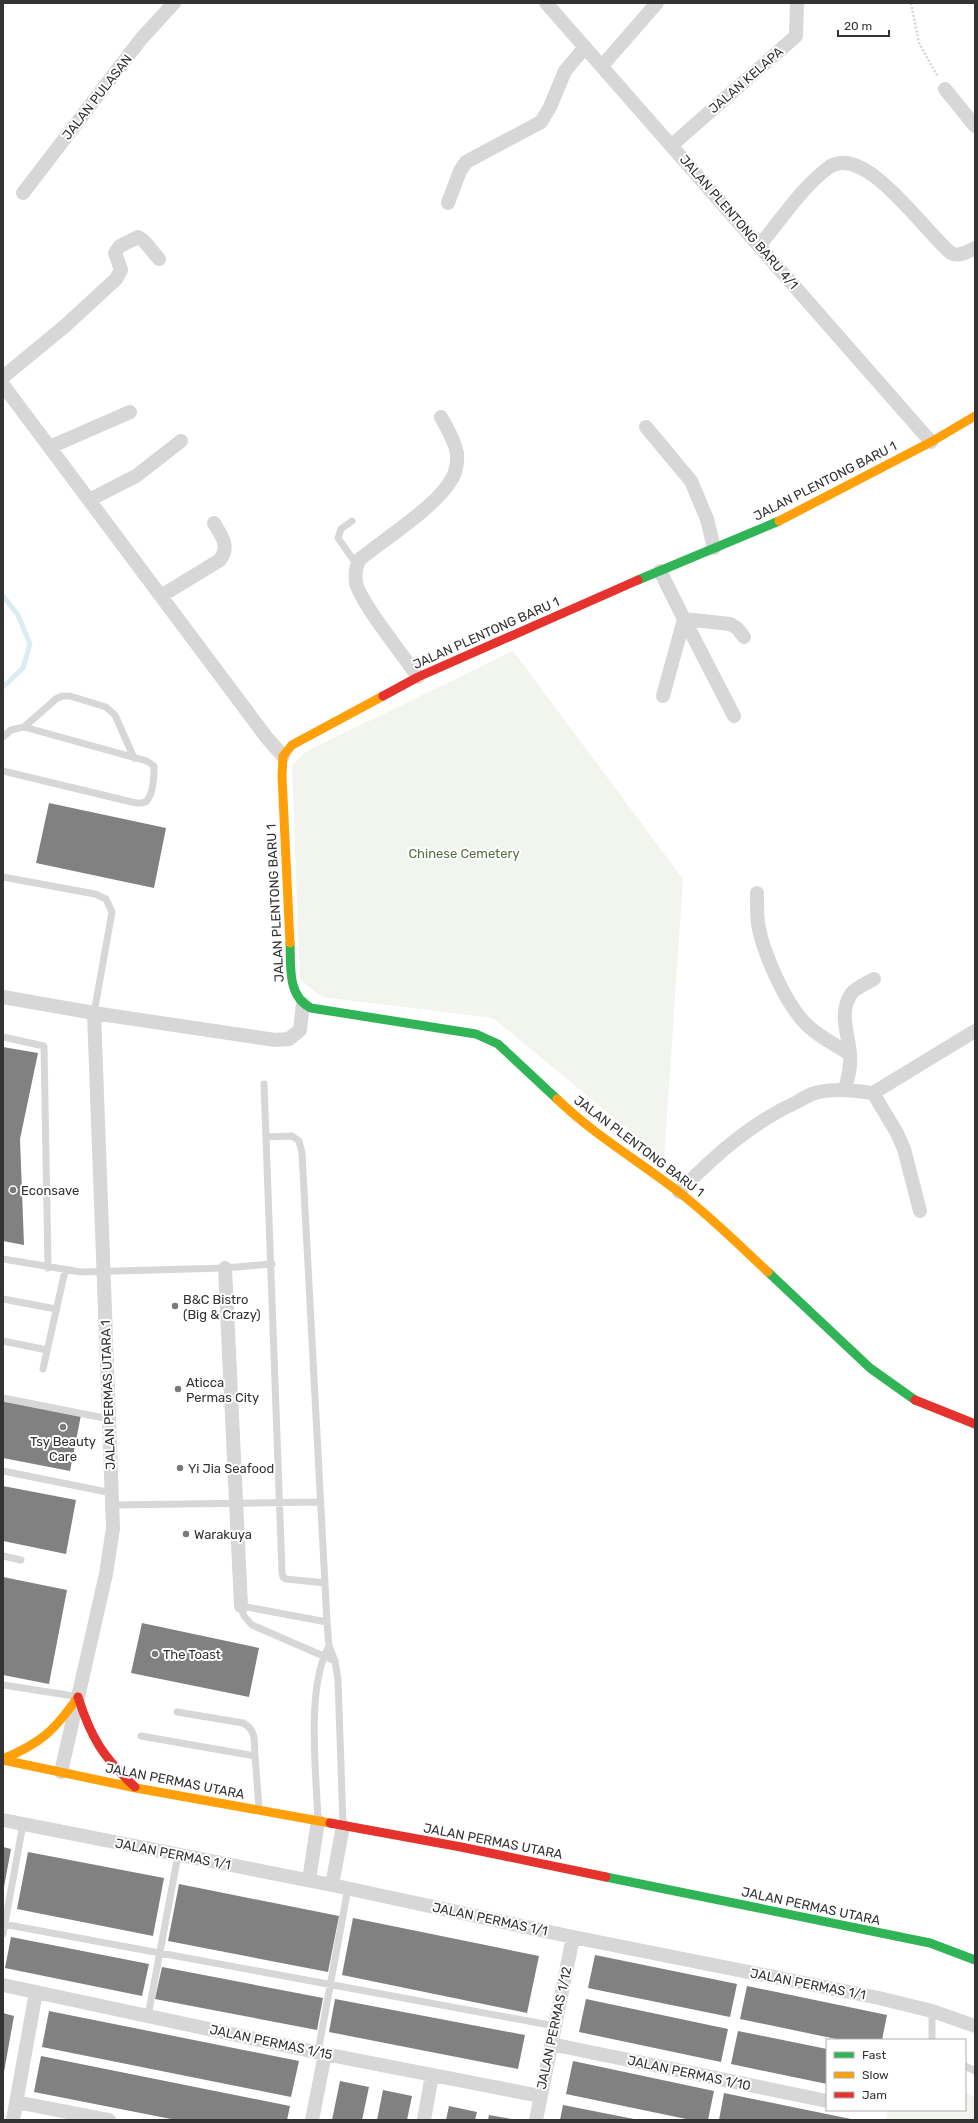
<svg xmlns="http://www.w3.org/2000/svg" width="978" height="2123" font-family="Rubik,sans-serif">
  <rect width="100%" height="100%" fill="#fff"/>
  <path fill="#f1f5ed" d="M513,651L683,879L664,1159L493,1018L322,997L300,980L292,766L305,752Z
    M965,2093L975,2097V2120H886L888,2110H965Z"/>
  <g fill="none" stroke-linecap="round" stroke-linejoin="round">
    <path stroke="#ddebf3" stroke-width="5" d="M3,596L18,615L30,644L23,668L3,687"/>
  </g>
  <path fill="#818181" d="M49,803L166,828L154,888L36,863Z
    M3,1047L38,1053L20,1139L24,1245L3,1241Z
    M3,1400L81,1415L70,1471L3,1458Z
    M3,1486L76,1500L66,1554L3,1541Z
    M3,1577L67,1590L49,1684L3,1675Z
    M142,1623L259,1648L249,1697L131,1673Z
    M3,1847L11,1849L4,1887H3Z
    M28,1852L164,1878L153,1936L17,1909Z
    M179,1884L339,1916L328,1972L168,1941Z
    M353,1918L539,1956L527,2013L342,1975Z
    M11,1937L149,1964L142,1996L5,1968Z
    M595,1955L737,1984L730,2017L588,1988Z
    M162,1967L323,1998L317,2030L155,1999Z
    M747,1986L887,2015L882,2040H841L740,2019Z
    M335,1999L525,2035L518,2069L329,2032Z
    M586,1999L728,2029L721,2062L579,2032Z
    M49,2011L299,2061L291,2097L42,2047Z
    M3,2013L14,2016L4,2072H3Z
    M738,2031L827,2049V2084L731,2064Z
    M41,2056L290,2106L287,2120H176L34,2092Z
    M573,2061L714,2091L708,2120H691L566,2094Z
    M340,2081L369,2087L362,2120H332Z
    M383,2090L412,2096L407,2120H377Z
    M724,2093L851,2119L850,2120H719Z
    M563,2105L634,2119V2120H560Z
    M449,2106L477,2112L475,2120H446Z
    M489,2115L511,2119V2120H488Z"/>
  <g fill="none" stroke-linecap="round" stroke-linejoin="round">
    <path stroke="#d6d6d6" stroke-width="2.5" stroke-dasharray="2 2" stroke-linecap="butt" d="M911,3L919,43L938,77"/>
    <path stroke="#d7d7d7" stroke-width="7" d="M352,521L341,529L338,538L357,565
      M24,727L56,699L62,696H70L106,707L115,715L134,758
      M3,737L11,730L24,727L147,761L154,766C154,775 153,792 148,799C146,804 140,803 136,803L3,771
      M3,877L95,894L106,899L112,912L94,1013
      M3,1037L44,1046L48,1268
      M264,1084L282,1572L283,1577L286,1579L325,1583
      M266,1137L292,1136L299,1141L302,1153L327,1622L329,1646L335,1661L338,1680L343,1824
      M3,1259L81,1272L225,1268L272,1264
      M3,1299L56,1309
      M3,1341L47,1350
      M43,1369L65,1271
      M3,1398L109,1419
      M3,1471L112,1493
      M112,1505L320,1502
      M3,1556L21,1560
      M327,1622L241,1606L244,1616L252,1625L335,1661
      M3,1685L74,1696
      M177,1712L243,1723C257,1730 254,1742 255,1756
      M141,1736L255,1756L259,1808
      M318,1819C316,1771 306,1687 329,1646
      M3,1924L555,2026
      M3,1934L23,1824
      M932,2011V2040
      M148,2016L178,1855
      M318,2052L348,1888
      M965,2066L975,2071"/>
    <path stroke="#d7d7d7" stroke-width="14" d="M546,3L931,442
      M602,66L657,3
      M945,89L975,126
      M672,145L796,36L797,3
      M23,193L141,39L174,3
      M448,203L460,171L466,162L541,122L550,107L565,71L585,47
      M759,246C781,220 801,188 828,168C864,140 926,234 951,253C959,257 967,252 975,248
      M3,377L65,326L116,279L121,270L115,253L120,246L138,237L144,241L159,259
      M3,385L267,738L283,756
      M646,427L691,481L707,519L714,548
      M50,447L130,412
      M89,500L136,476L181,441
      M660,571L684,619L663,696
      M161,596L220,560C230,546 222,537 214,523
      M684,619L734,716
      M684,619L730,624L737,628L744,637
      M418,677C404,656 362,605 356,583C355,575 355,567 360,559C385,539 430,510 448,485C455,476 458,465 457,453C455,441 447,428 441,417
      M757,893C757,903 757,914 758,924C763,953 786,1005 807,1025C819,1037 836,1045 850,1054
      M3,997L94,1013L275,1040L289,1039L300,1030L303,1004
      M845,1089C848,1078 851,1067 850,1055C849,1035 838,1014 851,994C855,988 867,983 874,979
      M873,1093L897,1133L904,1149L920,1211
      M873,1093L975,1031
      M679,1192C714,1156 751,1123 797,1102C804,1098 811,1093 819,1092C837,1088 855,1091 873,1093
      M225,1268L241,1606
      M61,1772L106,1574L113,1528L94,1013
      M3,1820L332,1885L573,1937L879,1998L932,2011L975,2026
      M309,1880L318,1821
      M332,1885L343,1826
      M3,1985L325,2054L540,2096
      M551,2044L827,2101
      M16,2102L109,2120
      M13,2120L36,1992
      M312,2120L325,2054
      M424,2120L432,2075
      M536,2120L573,1937"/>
    <path stroke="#30b455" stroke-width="9" d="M638,580L779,521
      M290,943C291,966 287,996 311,1008L476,1034L498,1044L557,1099
      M768,1272L870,1368L915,1400
      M606,1877L930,1943L975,1960"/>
    <path stroke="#ff9f0a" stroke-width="9" d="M779,521L931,442L975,416
      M290,943L282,776L283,756L292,745L383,696
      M557,1099C594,1135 639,1161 680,1193C711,1217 739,1245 768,1272
      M3,1759C41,1743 54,1731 78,1697
      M3,1760L136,1788L330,1823"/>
    <path stroke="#e5322d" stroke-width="9" d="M383,696L418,677L638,580
      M915,1400L975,1424
      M78,1697C91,1738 103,1757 135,1787
      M330,1823L461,1847L606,1877"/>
  </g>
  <g fill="#7a7a7a" stroke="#fff" stroke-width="1.5">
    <circle cx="13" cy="1190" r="4"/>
    <circle cx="175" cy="1306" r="4"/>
    <circle cx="178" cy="1389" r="4"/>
    <circle cx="63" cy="1427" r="4"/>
    <circle cx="180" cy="1468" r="4"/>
    <circle cx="186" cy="1534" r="4"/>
    <circle cx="155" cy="1654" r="4"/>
  </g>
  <g text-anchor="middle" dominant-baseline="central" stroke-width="4" stroke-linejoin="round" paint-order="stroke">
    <g font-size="13" fill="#333" stroke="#fff">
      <text transform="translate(746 80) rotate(-41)">JALAN KELAPA</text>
      <text transform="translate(97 97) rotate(-52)">JALAN PULASAN</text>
      <text transform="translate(739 222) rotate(49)">JALAN PLENTONG BARU 4/1</text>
      <text transform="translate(825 481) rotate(-27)">JALAN PLENTONG BARU 1</text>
      <text transform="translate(486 633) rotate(-24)">JALAN PLENTONG BARU 1</text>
      <text transform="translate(275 903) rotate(-93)">JALAN PLENTONG BARU 1</text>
      <text transform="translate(639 1146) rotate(37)">JALAN PLENTONG BARU 1</text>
      <text transform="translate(108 1395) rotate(-92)">JALAN PERMAS UTARA 1</text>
      <text transform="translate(175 1781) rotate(11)">JALAN PERMAS UTARA</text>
      <text transform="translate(493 1841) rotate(11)">JALAN PERMAS UTARA</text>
      <text transform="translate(173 1854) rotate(11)">JALAN PERMAS 1/1</text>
      <text transform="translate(811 1906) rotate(12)">JALAN PERMAS UTARA</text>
      <text transform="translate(490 1919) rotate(12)">JALAN PERMAS 1/1</text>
      <text transform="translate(808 1984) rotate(11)">JALAN PERMAS 1/1</text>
      <text transform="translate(554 2028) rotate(-78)">JALAN PERMAS 1/12</text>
      <text transform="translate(271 2042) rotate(12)">JALAN PERMAS 1/15</text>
      <text transform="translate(689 2073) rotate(12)">JALAN PERMAS 1/10</text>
    </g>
    <g font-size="13" fill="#56703f" stroke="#fff">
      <text x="464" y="853">Chinese Cemetery</text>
    </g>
    <g font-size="13" fill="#333" stroke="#fff" text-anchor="start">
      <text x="21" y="1190">Econsave</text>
      <text x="183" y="1299">B&amp;C Bistro<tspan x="183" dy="15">(Big &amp; Crazy)</tspan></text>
      <text x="186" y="1382">Aticca<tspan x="186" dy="15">Permas City</tspan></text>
      <text x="63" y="1441" text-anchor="middle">Tsy Beauty<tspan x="63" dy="15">Care</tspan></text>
      <text x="188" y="1468">Yi Jia Seafood</text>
      <text x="194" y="1534">Warakuya</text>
      <text x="163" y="1654">The Toast</text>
    </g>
  </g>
  <rect width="978" height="2123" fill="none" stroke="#333333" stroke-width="8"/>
  <rect x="826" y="2039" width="140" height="72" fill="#ffffff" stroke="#adadad"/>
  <rect x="834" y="2052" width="20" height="6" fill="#30b455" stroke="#adadad"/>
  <text x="862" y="2059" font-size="12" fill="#333333">Fast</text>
  <rect x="834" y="2072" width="20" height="6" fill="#ff9f0a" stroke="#adadad"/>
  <text x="862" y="2079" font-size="12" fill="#333333">Slow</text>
  <rect x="834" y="2092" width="20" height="6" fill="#e5322d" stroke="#adadad"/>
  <text x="862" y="2099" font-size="12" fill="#333333">Jam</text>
  <path d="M838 30v6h51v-6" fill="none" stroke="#333333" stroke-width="2"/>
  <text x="844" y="30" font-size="12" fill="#333333" stroke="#ffffff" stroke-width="3" paint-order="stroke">20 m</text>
</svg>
